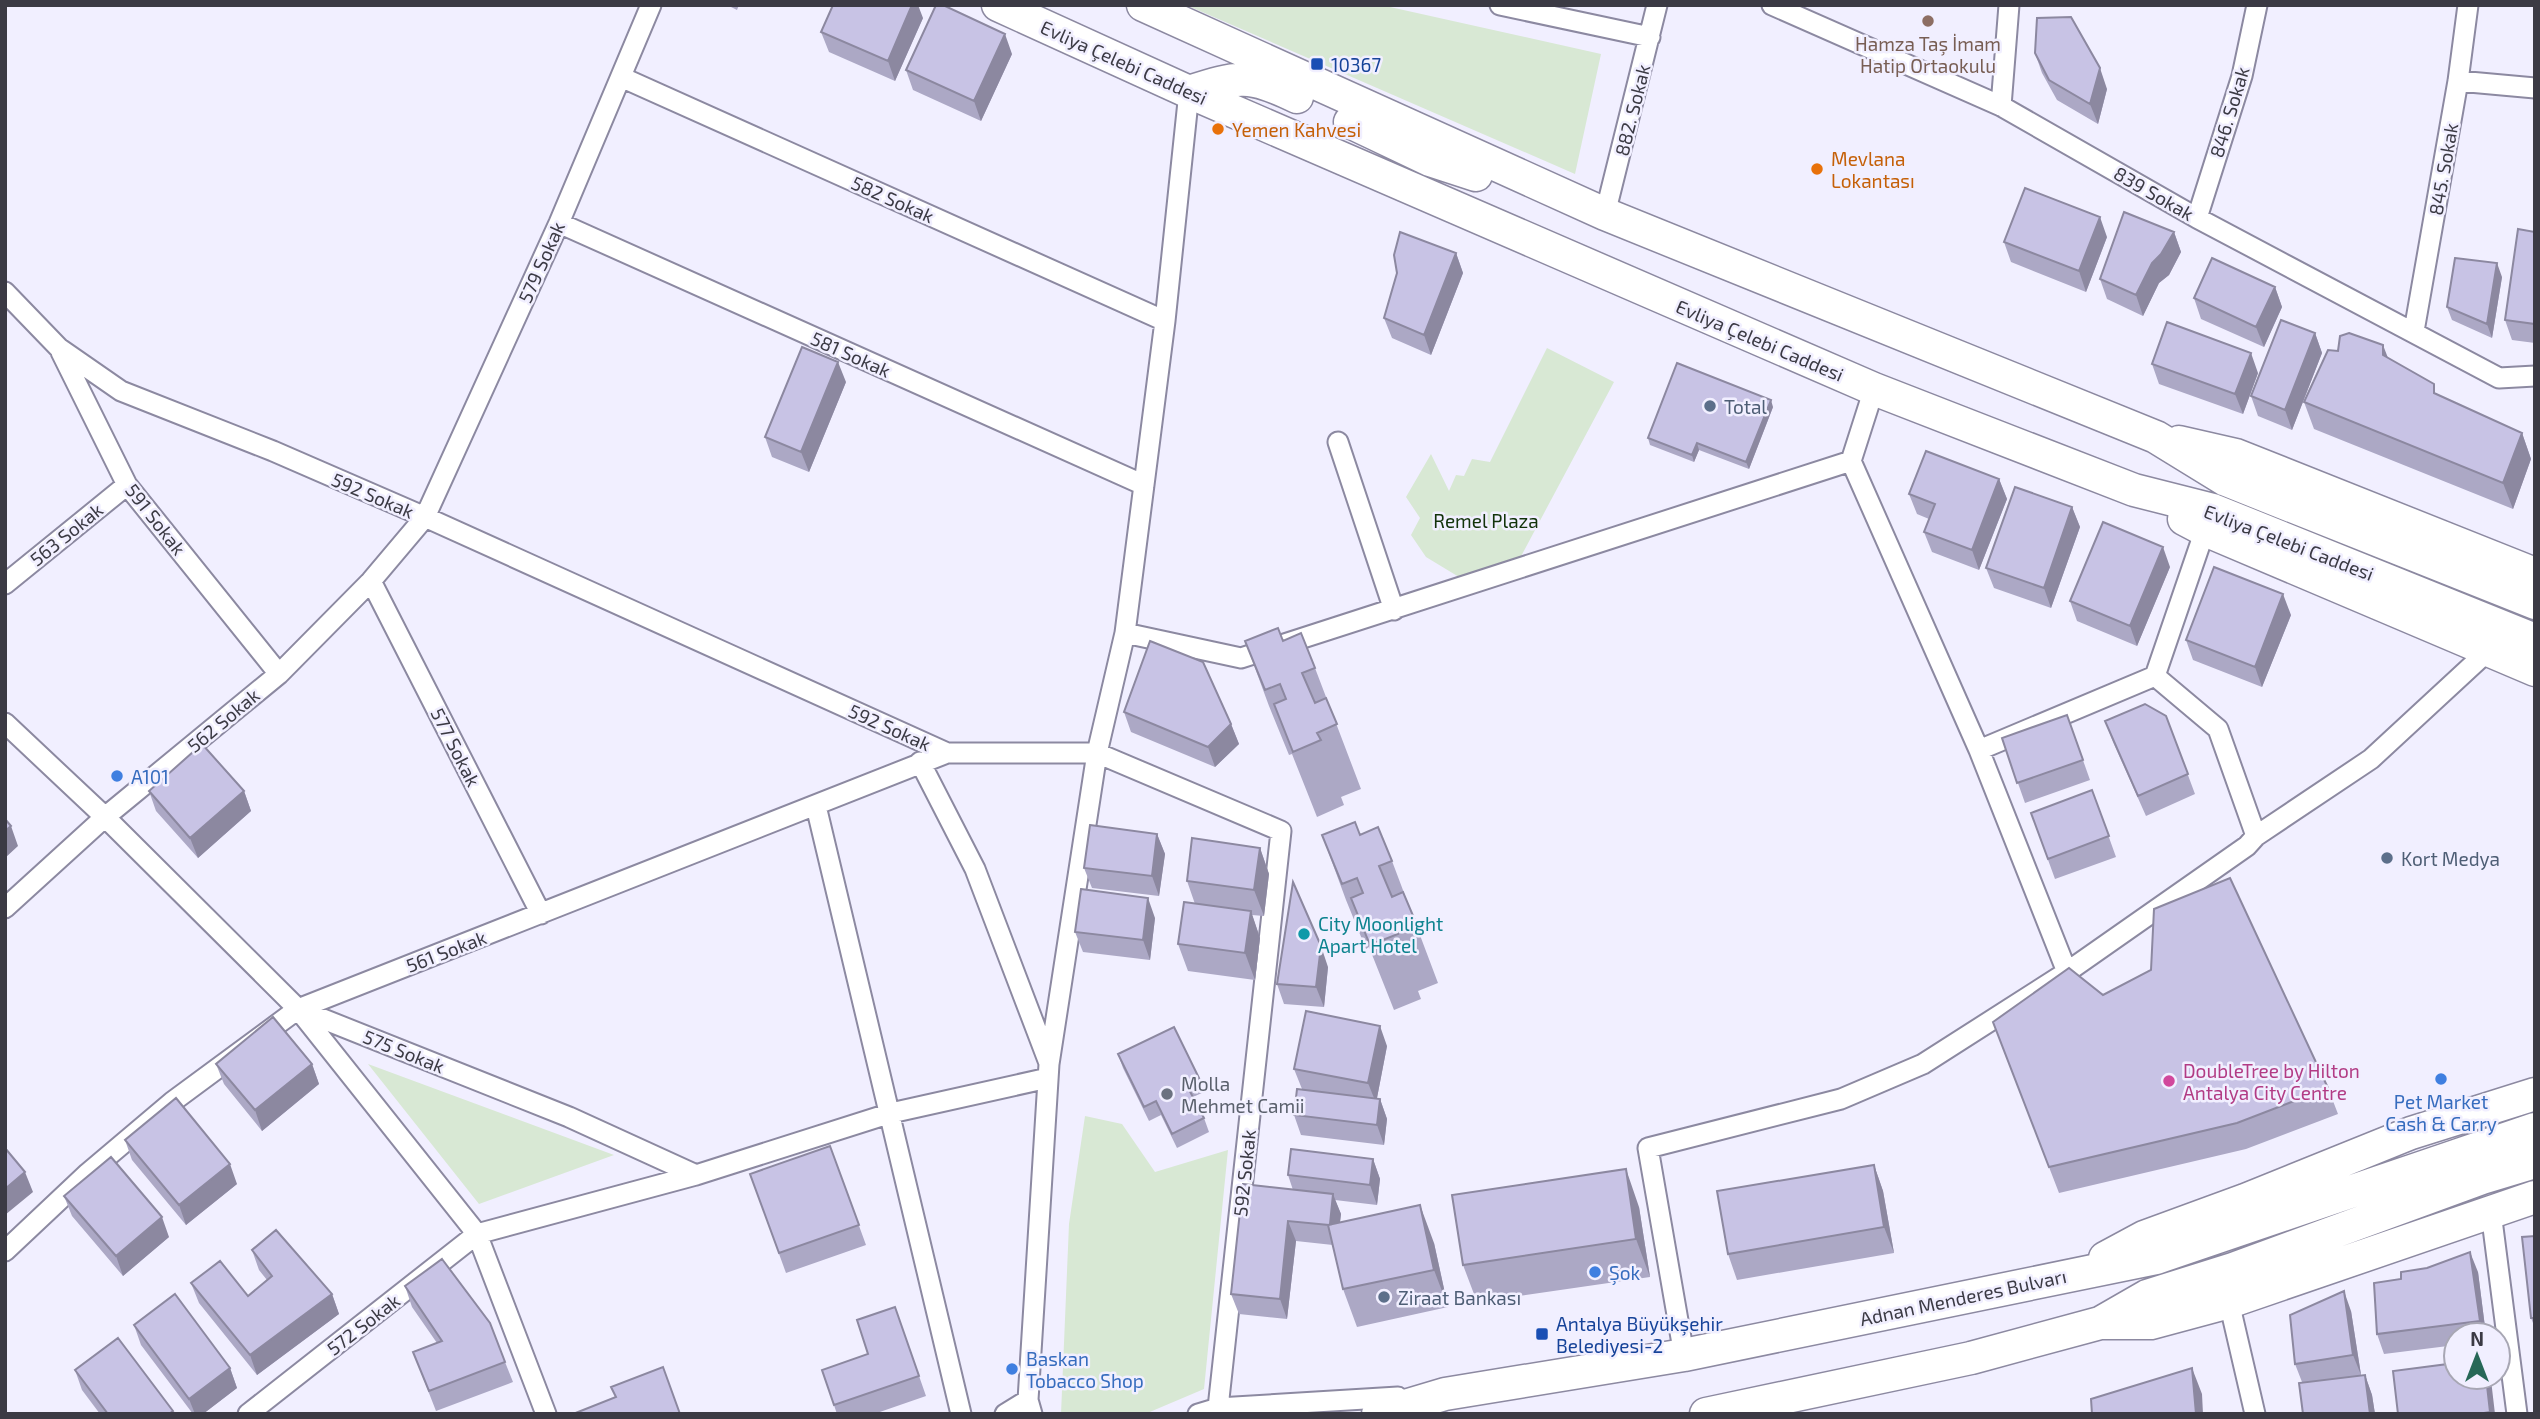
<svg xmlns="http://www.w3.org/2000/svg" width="2540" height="1419" font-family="'Exo 2',sans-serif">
  <rect width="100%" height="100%" fill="#f1efff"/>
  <path fill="#d8e8d4" d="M1186,5H1381L1601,54L1575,174Z
    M1547,348L1614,382L1519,560L1459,577L1426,557L1411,535L1420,518L1406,497L1431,454L1449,491L1456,475L1464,476L1472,459L1490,462Z
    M368,1064L614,1155L479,1204Z
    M1085,1116L1122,1124L1155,1172L1228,1150L1204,1389L1145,1414H1061L1069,1224Z"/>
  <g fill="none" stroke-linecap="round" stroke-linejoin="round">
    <g stroke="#8c89a1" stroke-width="23">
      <path id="minor" d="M1500,5L1650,37
        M1772,5L2001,106L2197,218L2499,378L2535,376
        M621,77L1165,321
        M2458,81L2535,88
        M2001,106L2009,5
        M1605,214L1657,5
        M2197,218L2242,76L2257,5
        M559,223L1144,485
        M5,292L59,348L121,391L273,451L425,517L947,753H1097L1281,831L1218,1408
        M2414,331L2458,81L2468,5
        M61,352L127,485L279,674
        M1874,389L1851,461L1979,750L2067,972
        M1338,442L1394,610
        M371,581L541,914
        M5,584L127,485
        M1125,633L1241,658L1851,461
        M2155,676L2205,530
        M5,723L105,817L298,1009L569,1117L696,1175L891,1113L1048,1078
        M1979,750L2155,676L2218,729L2256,836
        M920,762L975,869L1049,1063
        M816,806L961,1414
        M5,908L105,817L279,674L371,581L425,517L559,223L651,5
        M2491,1212L2517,1414
        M5,1251L88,1173L172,1102L298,1009L947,753
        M2229,1302L2255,1414
        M1684,1355L1648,1148L1841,1099L1923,1064L2067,972L2247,846L2256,836L2371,759L2490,649
        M248,1414L477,1234L298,1009
        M546,1414L477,1234L696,1175
        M1005,1414L1028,1400
        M1032,1414L1028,1400L1049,1064L1097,753L1125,633L1165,321L1189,92
        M1198,1414L1218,1408L1398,1397"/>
    </g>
    <g stroke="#8c89a1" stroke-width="35">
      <path id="primary" d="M998,5L1189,92L1874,389L2134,490L2213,510L2535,640
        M1143,5L1605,214L2156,437L2226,480L2535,603
        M1189,92C1238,76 1249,74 1297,97
        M1350,122L1430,160L1476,175
        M2179,442L2236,455L2535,574
        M2184,519L2205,530L2535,670
        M2105,1258L2144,1237L2245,1200L2411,1133L2535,1094
        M2101,1323H2151L2229,1302L2535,1197
        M1378,1414L1445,1394L1684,1355L2156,1258L2535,1129
        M1706,1414L1971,1358L2100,1323L2147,1296L2233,1269L2482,1178L2535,1162"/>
    </g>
    <use href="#minor" stroke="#fff" stroke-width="19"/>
    <use href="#primary" stroke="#fff" stroke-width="32"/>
  </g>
  <path fill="#aca8c5" d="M727,5H739L737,10Z
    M923,18L895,81L829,52L821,32Z
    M2035,53L2107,89L2098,124L2057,100L2042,73Z
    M1012,54L981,121L913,90L906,70Z
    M2174,232L2181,252L2169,275L2159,283L2143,316L2107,299L2100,279Z
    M2535,232V343L2512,340L2505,320Z
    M2107,237L2086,292L2011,262L2004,242Z
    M1456,253L1463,273L1431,355L1392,338L1384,318Z
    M2502,277L2492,338L2452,320L2447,307Z
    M2275,287L2282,307L2264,347L2201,319L2194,298Z
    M2315,333L2322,353L2292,430L2258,416L2251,396Z
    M2338,351L2388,358L2438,395L2522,433L2531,459L2513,509L2314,429L2304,402Z
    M2152,364L2258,373L2243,414L2159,384Z
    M846,382L809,472L772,457L765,437Z
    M1773,407L1749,469L1699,450L1694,462L1650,445L1648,438Z
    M1999,479L2007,499L1979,570L1932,552L1924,532L1929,519L1917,514L1909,494Z
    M2072,507L2080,527L2051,608L1994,588L1986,568Z
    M2170,567L2137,646L2077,621L2070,601Z
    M2291,615L2262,687L2193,660L2186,640Z
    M1245,641H1283L1315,668L1361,789L1341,797L1344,805L1317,817L1292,754L1289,755L1269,706Z
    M1124,712L1231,724L1239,744L1215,767L1131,732Z
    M2067,715L2090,780L2025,803L2002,738Z
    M2166,716L2195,794L2146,816L2113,742L2105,721Z
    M2092,790L2116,857L2055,879L2031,813Z
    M149,791H244L251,811L198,858L156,811Z
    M1157,834L1165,854L1159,896L1092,888L1084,868Z
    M1322,835H1360L1392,861L1438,983L1418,991L1421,999L1394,1010L1369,947L1366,949L1346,900Z
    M1260,848L1269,874L1264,916L1252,915L1260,938L1255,980L1188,971L1178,944L1195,904L1187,881Z
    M1155,918L1150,960L1083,952L1075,932Z
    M1328,967L1324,1007L1284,1004L1277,984Z
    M2103,995L2328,1088L2338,1114L2246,1149L2059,1193L1993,1022Z
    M1387,1046L1377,1098L1380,1099L1387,1119L1384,1145L1301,1135L1294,1115L1316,1092L1302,1089L1294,1069Z
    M1118,1054L1199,1078L1204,1092L1193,1097L1204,1118L1209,1132L1177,1148L1161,1115L1149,1121L1123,1068Z
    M216,1064H312L319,1084L262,1131L224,1084Z
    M125,1140L237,1184L186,1225L132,1160Z
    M830,1146L866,1245L786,1273L750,1174Z
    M1373,1159L1380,1179L1377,1205L1335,1200L1341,1214L1340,1222L1434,1243L1448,1307L1357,1327L1343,1289L1333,1245L1296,1241L1287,1319L1239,1314L1231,1294L1293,1190L1288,1175Z
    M1874,1165L1883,1191L1894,1253L1737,1280L1728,1254Z
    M64,1196L169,1237L123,1276L72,1216Z
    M1639,1207L1650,1277L1477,1302L1463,1265Z
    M2535,1236V1328L2531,1318Z
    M252,1250L332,1294L339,1314L257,1375L199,1303L191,1283L248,1296L267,1280L259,1270Z
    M2478,1272L2486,1335H2456V1345L2384,1354L2377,1334Z
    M405,1286L505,1362L513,1382L436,1411L413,1352L437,1343L412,1307Z
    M895,1307L926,1396L874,1414H837L822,1370L868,1354Z
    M2351,1311L2361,1375H2365L2372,1395L2375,1414H2303L2302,1382L2295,1364Z
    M134,1325L230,1368L237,1388L203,1414H193L141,1345Z
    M75,1370L173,1414H100L82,1390Z"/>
  <path fill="#8c88a0" d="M912,5H918L923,18L895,81L888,61Z
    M1005,34L1012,54L981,121L974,101Z
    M2100,68L2107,89L2098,124L2090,104Z
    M2100,217L2107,237L2086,292L2079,271Z
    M2174,232L2181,252L2169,275L2159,283L2143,316L2136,295L2152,263Z
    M1456,253L1463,273L1431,355L1424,335Z
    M2497,263L2502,277L2492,338L2487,324Z
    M2275,287L2282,307L2264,347L2256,327Z
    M2315,333L2322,353L2292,430L2285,410Z
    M2383,345L2393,371L2383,355Z
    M2251,353L2258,373L2243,414L2235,394Z
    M838,362L846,382L809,472L801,452Z
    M1771,400L1773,407L1749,469L1746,462Z
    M2522,433L2531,459L2513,509L2503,483Z
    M1697,443L1699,450L1694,462L1692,455Z
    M1999,479L2007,499L1979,570L1972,550Z
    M2072,507L2080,527L2051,608L2044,588Z
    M2163,547L2170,567L2137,646L2130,626Z
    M2283,594L2291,615L2262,687L2255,667Z
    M1231,724L1239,744L1215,767L1208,747Z
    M244,791L251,811L198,858L190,838Z
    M11,826L18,846L5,858V831Z
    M1157,834L1165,854L1159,896L1152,876Z
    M1260,848L1269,874L1264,916L1254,890Z
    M1148,898L1155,918L1150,960L1143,940Z
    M1251,911L1260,938L1255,980L1245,953Z
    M1321,946L1328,967L1324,1007L1316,987Z
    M1380,1026L1387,1046L1376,1103L1368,1083Z
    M312,1064L319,1084L262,1131L255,1110Z
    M1380,1099L1387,1119L1384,1145L1377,1125Z
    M1373,1159L1380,1179L1377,1205L1370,1185Z
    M230,1164L237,1184L186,1225L179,1205Z
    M1874,1165L1883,1191L1894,1253L1884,1227Z
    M1626,1169L1639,1207L1650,1277L1636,1239Z
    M25,1172L33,1192L5,1215V1189Z
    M1333,1194L1341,1214L1337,1246L1330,1225Z
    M1420,1205L1434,1243L1448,1307L1434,1270Z
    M162,1217L169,1237L123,1276L116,1256Z
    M1288,1221L1296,1241L1287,1319L1280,1299Z
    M2470,1252L2478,1272L2486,1335H2485L2480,1321Z
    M2344,1291L2351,1311L2361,1375L2353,1355Z
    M332,1294L339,1314L257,1375L250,1355Z
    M230,1368L237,1388L203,1414H195L189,1399Z
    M2192,1368L2202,1394L2203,1414H2196Z
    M2365,1375L2372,1395L2375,1414H2370Z
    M2486,1377H2490L2491,1380L2495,1414H2490V1412Z"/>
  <path fill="#c8c3e5" stroke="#8c88a0" stroke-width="2" d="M833,5H912L888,61L821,32Z
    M936,5H943L1005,34L974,101L906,70Z
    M2071,17L2100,68L2090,104L2049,80L2035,53L2037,18Z
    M2025,188L2100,217L2079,271L2004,242Z
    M2124,212L2174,232L2161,254L2152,263L2136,295L2100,279Z
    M2518,229L2535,232V324L2505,320Z
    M1400,232L1456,253L1424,335L1384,318L1397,273L1394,255Z
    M2212,258L2275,287L2256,327L2194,298Z
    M2455,258L2497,263L2487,324L2447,307Z
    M2281,320L2315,333L2285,410L2251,396Z
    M2167,322L2251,353L2235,394L2152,364Z
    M2349,333L2383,345V355L2434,384V393L2522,433L2503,483L2304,402L2328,350L2338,351L2340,336Z
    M802,347L838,362L801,452L765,437Z
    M1677,363L1771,400L1746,462L1697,443L1692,455L1648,438Z
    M1926,451L1999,479L1972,550L1924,532L1935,504L1909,494Z
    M2015,487L2072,507L2044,588L1986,568Z
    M2103,522L2163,547L2130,626L2070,601Z
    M2214,567L2283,594L2255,667L2186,640Z
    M1278,628L1283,641L1301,633L1315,668L1302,673L1315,703L1326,698L1337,724L1317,733L1321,740L1293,752L1274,704L1286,699L1280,684L1265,690L1245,641Z
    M1150,641L1203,662L1231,724L1208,747L1124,712Z
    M2145,704L2166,716L2188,774L2138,796L2105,721Z
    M2067,715L2083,760L2017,783L2002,738Z
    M202,744L244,791L190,838L149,791Z
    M2092,790L2109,836L2048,859L2031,813Z
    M5,819L11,826L5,831Z
    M1355,822L1360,835L1378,827L1392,861L1379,866L1392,897L1403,892L1414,918L1394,926L1398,934L1370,945L1351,898L1363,893L1357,878L1342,884L1322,835Z
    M1090,825L1157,834L1152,876L1084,868Z
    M1192,838L1260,848L1254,890L1187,881Z
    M2230,878L2328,1088L2237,1123L2049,1167L1993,1022L2069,968L2103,995L2151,970L2154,909Z
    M1293,882L1321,946L1316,987L1277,984Z
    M1081,889L1148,898L1143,940L1075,932Z
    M1184,902L1251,911L1245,953L1178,944Z
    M1306,1011L1380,1026L1368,1083L1294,1069Z
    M273,1017L312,1064L255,1110L216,1064Z
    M1174,1027L1199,1078L1186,1084L1204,1118L1172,1134L1156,1101L1144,1107L1118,1054Z
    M1297,1089L1380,1099L1377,1125L1294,1115Z
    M176,1098L230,1164L179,1205L125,1140Z
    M830,1146L859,1225L779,1253L750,1174Z
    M5,1148L25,1172L5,1189Z
    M1291,1149L1373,1159L1370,1185L1288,1175Z
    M111,1157L162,1217L116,1256L64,1196Z
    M1874,1165L1884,1227L1728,1254L1717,1191Z
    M1626,1169L1636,1239L1463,1265L1452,1195Z
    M1243,1184L1333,1194L1330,1224L1329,1225L1288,1221L1280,1299L1231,1294Z
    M1420,1205L1434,1270L1343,1289L1328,1225Z
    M276,1230L332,1294L250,1355L191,1283L220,1261L248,1296L272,1276L252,1250Z
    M2535,1236V1318H2531L2522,1237Z
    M2470,1252L2480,1321L2377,1334L2374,1283L2401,1279V1272L2427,1268Z
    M442,1259L490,1323L505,1362L429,1391L413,1352L442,1341L405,1286Z
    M2344,1291L2353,1355L2295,1364L2290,1315Z
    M175,1294L230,1368L189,1399L134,1325Z
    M895,1307L919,1376L834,1405L822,1370L868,1354L857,1320Z
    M118,1338L173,1411L169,1414H108L75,1370Z
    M2456,1363V1377H2486L2490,1412L2478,1414H2398L2393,1371Z
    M663,1367L680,1414H573L616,1397L611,1387Z
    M2192,1368L2196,1414H2092L2091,1399Z
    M2365,1375L2370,1414H2303L2299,1383Z"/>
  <circle fill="#8d6e63" stroke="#f1efff" stroke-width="2.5" cx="1928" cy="21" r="7"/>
  <g fill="#1a4fb4" stroke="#f1efff" stroke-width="2.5">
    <rect x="1310" y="57" width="14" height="14" rx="3.5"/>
    <rect x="1535" y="1327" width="14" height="14" rx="3.5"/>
  </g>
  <g fill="#e8710a" stroke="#f1efff" stroke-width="2.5">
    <circle cx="1218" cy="129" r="7"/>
    <circle cx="1817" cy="169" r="7"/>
  </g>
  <g fill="#5c6f8a" stroke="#f1efff" stroke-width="2.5">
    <circle cx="1710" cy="406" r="7"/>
    <circle cx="2387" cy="858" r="7"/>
    <circle cx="1384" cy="1297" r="7"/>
  </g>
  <g fill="#3f7fe0" stroke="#f1efff" stroke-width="2.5">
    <circle cx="117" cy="776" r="7"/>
    <circle cx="2441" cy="1079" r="7"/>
    <circle cx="1595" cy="1272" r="7"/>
    <circle cx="1012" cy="1369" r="7"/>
  </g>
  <circle fill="#0f9aa8" stroke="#f1efff" stroke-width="2.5" cx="1304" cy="934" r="7"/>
  <circle fill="#d1479c" stroke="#f1efff" stroke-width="2.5" cx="2169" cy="1081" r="7"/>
  <circle fill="#6b7280" stroke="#f1efff" stroke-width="2.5" cx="1167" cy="1094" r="7"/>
  <g text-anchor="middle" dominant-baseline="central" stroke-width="5" stroke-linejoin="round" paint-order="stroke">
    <g font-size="19" fill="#785e54" stroke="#f1efff">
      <text x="1928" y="43">Hamza Taş İmam<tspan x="1928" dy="22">Hatip Ortaokulu</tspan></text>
    </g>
    <g font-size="19" fill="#3b3a44" stroke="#f1efff">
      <text transform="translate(1124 62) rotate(24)">Evliya Çelebi Caddesi</text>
      <text transform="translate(1632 110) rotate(-76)">882. Sokak</text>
      <text transform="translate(2229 112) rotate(-73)">846. Sokak</text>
      <text transform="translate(2443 169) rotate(-80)">845. Sokak</text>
      <text transform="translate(2154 193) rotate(30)">839 Sokak</text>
      <text transform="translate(893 199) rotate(24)">582 Sokak</text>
      <text transform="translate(541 262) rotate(-66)">579 Sokak</text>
      <text transform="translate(1760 340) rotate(23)">Evliya Çelebi Caddesi</text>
      <text transform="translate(851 354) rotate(24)">581 Sokak</text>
      <text transform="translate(373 495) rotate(23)">592 Sokak</text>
      <text transform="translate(156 519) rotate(52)">591 Sokak</text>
      <text transform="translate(66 534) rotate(-39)">563 Sokak</text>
      <text transform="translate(2289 542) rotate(21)">Evliya Çelebi Caddesi</text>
      <text transform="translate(223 720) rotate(-40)">562 Sokak</text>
      <text transform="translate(890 727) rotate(24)">592 Sokak</text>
      <text transform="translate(456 747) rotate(63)">577 Sokak</text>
      <text transform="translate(446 951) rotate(-21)">561 Sokak</text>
      <text transform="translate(404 1051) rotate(22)">575 Sokak</text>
      <text transform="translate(1244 1173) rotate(-84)">592 Sokak</text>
      <text transform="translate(1963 1297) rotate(-12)">Adnan Menderes Bulvarı</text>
      <text transform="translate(363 1324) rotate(-38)">572 Sokak</text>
    </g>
    <g font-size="19" fill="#164399" stroke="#f1efff" text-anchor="start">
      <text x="1331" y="64">10367</text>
      <text x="1556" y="1323">Antalya Büyükşehir<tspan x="1556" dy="22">Belediyesi-2</tspan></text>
    </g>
    <g font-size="19" fill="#c56008" stroke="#f1efff" text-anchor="start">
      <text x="1232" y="129">Yemen Kahvesi</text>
      <text x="1831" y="158">Mevlana<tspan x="1831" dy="22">Lokantası</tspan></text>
    </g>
    <g font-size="19" fill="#4e5e75" stroke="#f1efff" text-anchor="start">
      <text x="1724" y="406">Total</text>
      <text x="2401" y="858">Kort Medya</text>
      <text x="1398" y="1297">Ziraat Bankası</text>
    </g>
    <g font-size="19" fill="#12330a" stroke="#f1efff">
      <text x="1486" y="520">Remel Plaza</text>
    </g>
    <g font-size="19" fill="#366cbe" stroke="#f1efff" text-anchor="start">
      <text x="131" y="776">A101</text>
      <text x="2441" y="1101" text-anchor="middle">Pet Market<tspan x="2441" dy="22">Cash &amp; Carry</tspan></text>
      <text x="1609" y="1272">Şok</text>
      <text x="1026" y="1358">Baskan<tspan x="1026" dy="22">Tobacco Shop</tspan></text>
    </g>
    <g font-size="19" fill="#0d838f" stroke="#f1efff" text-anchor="start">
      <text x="1318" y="923">City Moonlight<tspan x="1318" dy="22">Apart Hotel</tspan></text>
    </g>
    <g font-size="19" fill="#b23c85" stroke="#f1efff" text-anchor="start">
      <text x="2183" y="1070">DoubleTree by Hilton<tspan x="2183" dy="22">Antalya City Centre</tspan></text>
    </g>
    <g font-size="19" fill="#5b616d" stroke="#f1efff" text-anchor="start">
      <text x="1181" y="1083">Molla<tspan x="1181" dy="22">Mehmet Camii</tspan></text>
    </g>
  </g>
  <rect width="2540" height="1419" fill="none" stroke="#3b3a44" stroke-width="14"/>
  <g transform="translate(2477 1356)"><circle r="33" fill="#f1efff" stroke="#a8a7b4" stroke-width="2"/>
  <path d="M0-5L12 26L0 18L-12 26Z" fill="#276857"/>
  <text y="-10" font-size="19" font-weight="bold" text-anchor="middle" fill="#3b3a44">N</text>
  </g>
</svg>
